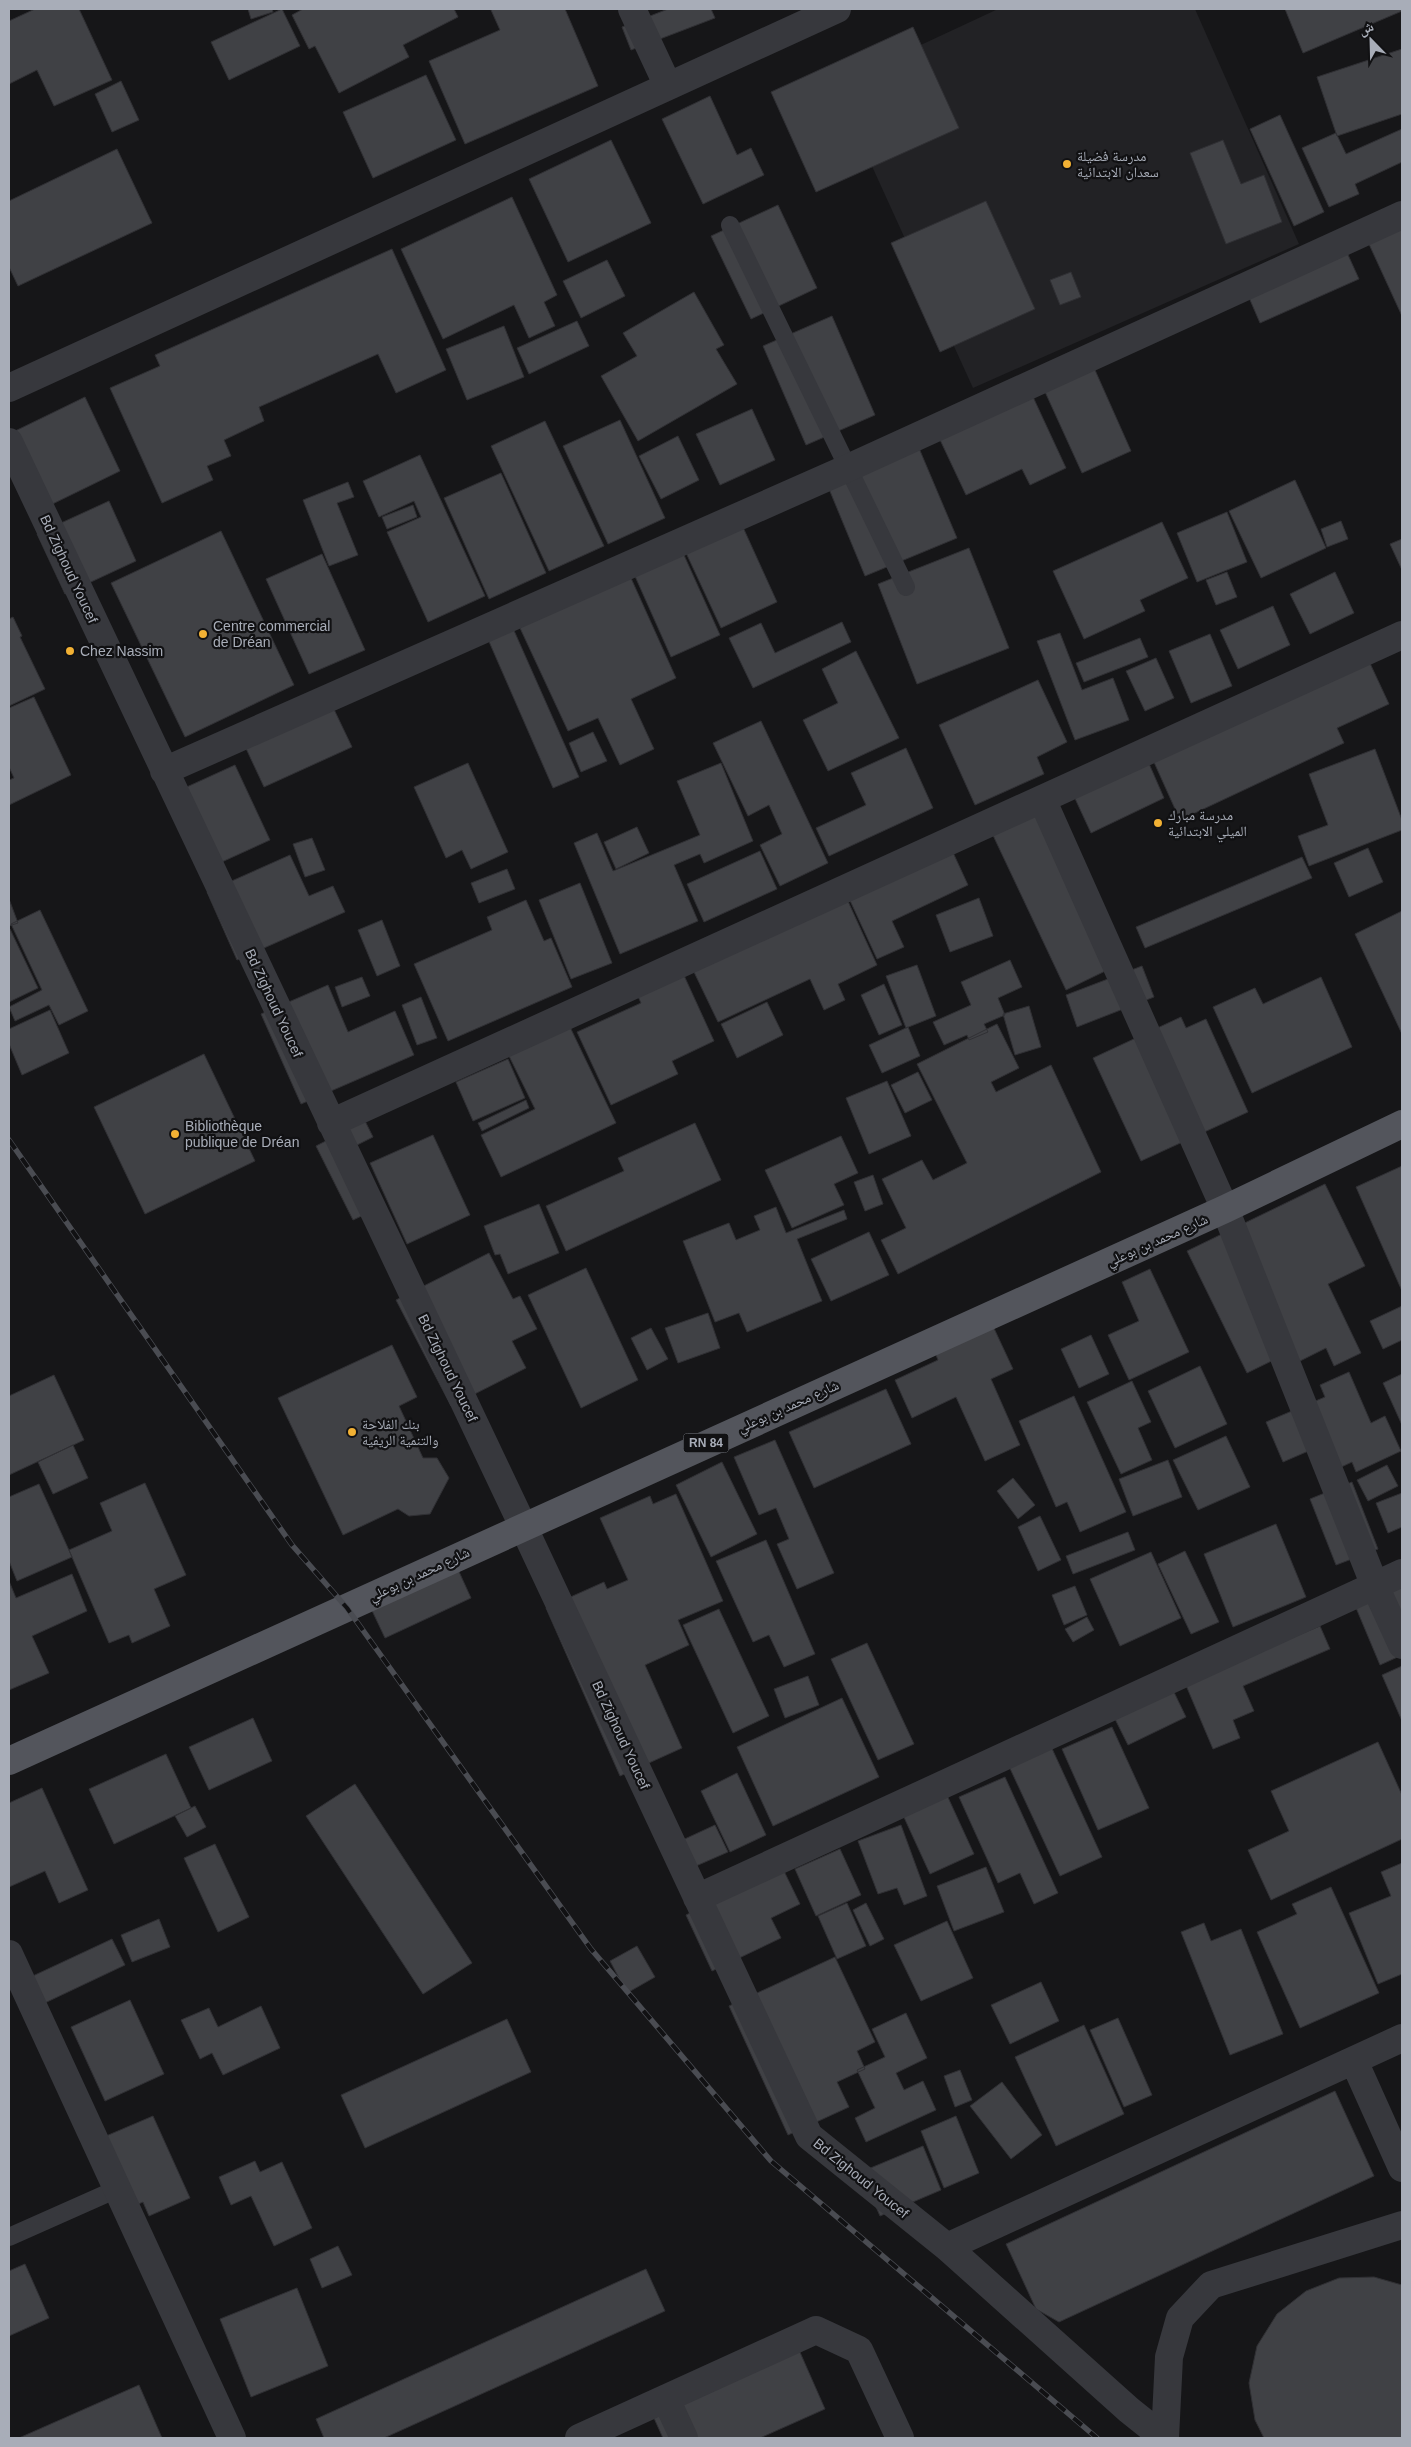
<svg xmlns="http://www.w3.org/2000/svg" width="1411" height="2447" font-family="Arial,'Noto Naskh Arabic',sans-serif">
  <rect width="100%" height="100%" fill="#161618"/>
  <path fill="#222225" d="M998,9H1195L1299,244L973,388L835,85Z"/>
  <path fill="#404145" stroke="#303034" d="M35,9H79L112,80L54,106L37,70L9,84V21Z
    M248,9H272L273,12L251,19Z
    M282,9L300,46L229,80L211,42Z
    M303,9H454L458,17L403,45L409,57L339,93L315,46L309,49L292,15Z
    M494,9H565L598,86L465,144L429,61L500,30L491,10Z
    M668,9H711L715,18L631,50L622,27Z
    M1285,9H1402V11L1303,53Z
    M913,27L959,128L816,192L771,92Z
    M1402,49V114L1337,136L1317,77Z
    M426,75L456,140L373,178L343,112Z
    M121,81L139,120L112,132L95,94Z
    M710,96L737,155L751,148L764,175L703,204L662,119Z
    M1280,115L1324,212L1294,226L1250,129Z
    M1402,129V162L1355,184L1359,194L1329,207L1302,148L1336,133L1346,154Z
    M611,140L651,223L568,262L529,179Z
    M1223,140L1241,184L1264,175L1282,222L1226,244L1190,153Z
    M117,149L152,223L18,286L9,267V201Z
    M512,197L557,295L544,302L555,326L529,338L514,305L443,339L401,249Z
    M986,201L1035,309L940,352L891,243Z
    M778,205L817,288L751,319L711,236Z
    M1402,226V316L1368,242Z
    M1339,235L1359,279L1260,323L1241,279Z
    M392,249L446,370L396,393L378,354L259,407L264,421L224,440L231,456L207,466L213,480L162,503L110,388L160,366L155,355Z
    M607,260L625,296L581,318L563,281Z
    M1071,272L1081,297L1060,305L1050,280Z
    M694,292L724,345L716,349L737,384L638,441L601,376L637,356L623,333Z
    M832,316L875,415L806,445L763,346Z
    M577,321L589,346L529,374L517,348Z
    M504,326L524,377L467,400L446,349Z
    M1091,361L1131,451L1082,473L1041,383Z
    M1027,384L1066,468L1030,485L1022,469L966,495L934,427Z
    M85,397L120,471L32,514L9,434Z
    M752,409L775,460L720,485L696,434Z
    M620,420L665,518L608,544L563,446Z
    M545,421L604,546L549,571L491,446Z
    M913,434L957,538L865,576L822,472Z
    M678,436L699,480L661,499L639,456Z
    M420,455L485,596L428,622L387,532L421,517L414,501L379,517L363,481Z
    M501,473L546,573L489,599L444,498Z
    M1295,480L1326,548L1261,578L1229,511Z
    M348,482L354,497L337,503L358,555L329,566L303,500Z
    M109,501L136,561L65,594L37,534Z
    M413,505L417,517L387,529L382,517Z
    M1227,512L1247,562L1197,582L1177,533Z
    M737,514L777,602L721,628L680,540Z
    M1341,521L1348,539L1327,547L1321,529Z
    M1162,522L1188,578L1140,600L1145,611L1084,639L1053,571Z
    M221,531L294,685L185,737L111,583Z
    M1402,539V570L1390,544Z
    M679,544L720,635L671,657L630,565Z
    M969,548L1009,648L917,684L878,584Z
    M322,554L365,650L309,674L266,579Z
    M626,567L676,678L631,699L654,749L620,765L598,718L568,731L520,628Z
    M1227,572L1237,597L1216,605L1206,580Z
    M1335,572L1354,613L1310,634L1290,594Z
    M1273,606L1290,645L1238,669L1220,630Z
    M13,617L22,636L20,637L45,689L9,706V619Z
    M842,622L851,642L753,688L729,638L761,623L775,653Z
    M512,626L579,777L553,788L487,637Z
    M1060,633L1082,690L1113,678L1129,720L1075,740L1037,641Z
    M1210,634L1232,686L1191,703L1169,651Z
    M1140,638L1148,657L1084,682L1076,663Z
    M856,651L899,738L828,771L803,720L838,703L822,669Z
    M1156,658L1174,698L1145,711L1126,671Z
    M1368,659L1389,704L1337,728L1344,743L1180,820L1153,760Z
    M1038,680L1067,742L1037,757L1044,774L975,805L939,725Z
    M34,697L71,775L9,805V780L14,778L9,767V708Z
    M330,701L352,747L264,787L243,742Z
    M761,721L828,863L780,886L760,845L782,834L769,805L748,816L713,743Z
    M593,732L607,761L581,772L569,743Z
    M906,748L933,808L829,856L816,828L866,805L851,773Z
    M1375,749L1402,820V830L1309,866L1298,836L1328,825L1309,774Z
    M1147,759L1164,798L1091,833L1072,792Z
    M468,763L508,852L471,869L462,850L446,858L414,787Z
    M721,763L753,841L704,863L700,854L674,865L698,921L620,954L574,843L597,833L613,871L700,835L677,781Z
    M235,765L270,840L202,871L167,796Z
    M1036,807L1126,961L1066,990L990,829Z
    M637,827L649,853L616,869L604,842Z
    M312,838L325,870L305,877L293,844Z
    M950,846L968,885L892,921L904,947L877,959L847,894Z
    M1368,848L1383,882L1349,897L1334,863Z
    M760,851L777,889L704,922L687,884Z
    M290,855L309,896L333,886L345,912L237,960L207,892Z
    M1302,857L1312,878L1145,948L1136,927Z
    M507,869L515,889L479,903L471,883Z
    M580,883L612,963L571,979L539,900Z
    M979,898L993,936L950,952L936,915Z
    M9,899L18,923L9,926Z
    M847,899L877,965L838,984L845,1000L824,1010L810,979L718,1022L693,970Z
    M526,900L544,941L551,938L572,987L448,1041L414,964L492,930L487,917Z
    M40,910L88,1011L59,1025L49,1005L15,1021L9,1007L42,990L11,924Z
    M1402,911V1034L1355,934Z
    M382,920L400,966L377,976L358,930Z
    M10,929L38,988L9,1002V930Z
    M1010,960L1022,987L998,998L1005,1015L984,1024L988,1032L969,1040L967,1035L944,1045L933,1022L971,1005L961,982Z
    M917,965L936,1016L906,1028L886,976Z
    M1142,966L1154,997L1077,1027L1066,995Z
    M682,971L714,1041L672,1061L678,1074L611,1105L577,1032L641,1003L636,992Z
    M362,977L370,996L342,1007L335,987Z
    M1321,977L1352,1047L1252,1093L1213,1007L1255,988L1263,1004Z
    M884,984L902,1025L879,1035L861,995Z
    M328,985L348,1032L395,1011L414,1055L301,1104L261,1014Z
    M421,997L437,1038L417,1045L402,1005Z
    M767,1002L783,1035L737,1058L721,1024Z
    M1029,1006L1041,1047L1015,1055L1003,1014Z
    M50,1010L69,1053L22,1075L9,1044V1029Z
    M1181,1017L1186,1028L1206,1019L1248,1112L1141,1161L1093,1058Z
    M997,1024L1019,1068L991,1082L996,1092L1051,1065L1101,1172L898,1274L881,1240L906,1228L882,1179L922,1160L933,1180L967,1163L917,1064Z
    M570,1027L616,1123L501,1177L481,1135L535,1109L509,1056Z
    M908,1027L920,1056L882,1073L869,1045Z
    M204,1054L255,1161L145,1214L94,1107Z
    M508,1059L525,1098L473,1121L456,1082Z
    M918,1072L932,1100L905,1113L891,1085Z
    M887,1081L911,1136L869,1154L846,1098Z
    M526,1100L529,1108L482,1131L478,1123Z
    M365,1121L373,1137L351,1148L368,1213L353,1220L316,1146Z
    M695,1123L721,1180L566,1251L546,1206L624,1171L618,1158Z
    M433,1135L470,1215L407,1244L370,1163Z
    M841,1136L858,1173L834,1184L844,1205L792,1228L765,1170Z
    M1402,1166V1291L1356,1187Z
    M873,1175L883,1204L865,1211L854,1182Z
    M1325,1184L1365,1266L1328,1284L1361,1353L1334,1366L1326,1348L1298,1362L1292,1351L1247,1373L1187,1251Z
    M539,1204L559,1253L508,1274L500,1254L495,1255L484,1226Z
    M776,1207L786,1233L844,1210L847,1219L797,1239L822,1301L747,1332L739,1313L715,1322L683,1241L729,1223L736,1240L760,1230L754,1216Z
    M869,1232L889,1275L831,1301L811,1259Z
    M489,1253L513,1299L520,1296L537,1329L512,1341L526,1368L451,1406L396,1300Z
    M586,1268L638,1380L581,1408L528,1295Z
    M1150,1269L1189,1352L1129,1380L1108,1335L1139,1321L1122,1282Z
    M1402,1306V1340L1383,1349L1370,1321Z
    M708,1313L720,1348L678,1363L665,1328Z
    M992,1324L1013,1369L991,1379L1020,1445L985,1461L956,1397L912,1418L895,1380L938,1360L934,1350Z
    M651,1328L668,1359L647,1370L631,1338Z
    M1091,1335L1109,1374L1079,1388L1061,1349Z
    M392,1345L417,1397L399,1406L423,1458H437L449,1478L430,1514L409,1516L398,1509L343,1535L278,1398Z
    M1200,1366L1227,1424L1175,1448L1148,1391Z
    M1349,1372L1371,1423L1385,1416L1401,1451L1356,1472L1352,1462L1324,1475L1313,1449L1283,1462L1266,1422L1325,1397L1320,1385Z
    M1402,1374V1425L1383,1383Z
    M54,1375L84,1440L9,1475V1396Z
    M1132,1381L1151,1422L1138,1428L1152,1460L1121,1474L1087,1402Z
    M886,1389L911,1444L814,1488L789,1432Z
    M1074,1396L1126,1512L1080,1532L1067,1502L1056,1507L1019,1421Z
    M1226,1436L1250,1487L1198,1510L1173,1460Z
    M775,1440L834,1573L797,1589L777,1544L789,1539L776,1508L759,1515L734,1457Z
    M73,1445L88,1478L53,1494L38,1462Z
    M1168,1460L1182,1497L1133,1516L1119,1479Z
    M722,1462L757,1534L711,1557L676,1485Z
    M1387,1465L1398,1486L1368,1501L1357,1480Z
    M1013,1478L1035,1505L1018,1519L997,1491Z
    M1352,1482L1378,1549L1336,1565L1310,1499Z
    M145,1483L186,1575L154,1589L170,1626L132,1643L129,1635L109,1643L69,1550L112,1531L100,1503Z
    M39,1484L72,1557L17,1581L9,1561V1497Z
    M1402,1493V1527L1388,1533L1376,1503Z
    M676,1494L723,1601L678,1620L689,1645L645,1665L682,1748L620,1776L546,1608L604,1582L607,1589L628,1580L600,1518L650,1496L653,1504Z
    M1040,1516L1061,1560L1038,1571L1018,1527Z
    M1276,1524L1306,1597L1233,1627L1204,1554Z
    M1128,1532L1135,1550L1073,1574L1066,1556Z
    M766,1540L815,1654L784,1667L769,1635L753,1642L716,1561Z
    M1185,1551L1219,1622L1191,1634L1158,1564Z
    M450,1552L471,1598L385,1638L367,1600Z
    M1151,1552L1181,1618L1120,1646L1090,1579Z
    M72,1574L87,1611L32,1636L49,1673L9,1690V1581L16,1598Z
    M1402,1585V1655L1380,1665L1354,1603Z
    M1075,1586L1087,1615L1064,1625L1052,1595Z
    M719,1609L769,1716L733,1733L683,1625Z
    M1087,1617L1094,1630L1073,1642L1065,1629Z
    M1320,1626L1330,1649L1243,1686L1254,1711L1233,1720L1240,1738L1213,1749L1185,1683Z
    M867,1643L914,1744L878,1760L831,1659Z
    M1402,1666V1721L1382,1675Z
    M808,1676L819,1705L785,1718L774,1689Z
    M1172,1688L1186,1717L1128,1745L1113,1715Z
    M842,1698L879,1777L773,1826L737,1747Z
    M253,1718L272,1761L209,1790L189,1747Z
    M1112,1727L1149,1808L1098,1830L1062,1749Z
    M1049,1742L1102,1857L1060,1876L1007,1762Z
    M1378,1742L1402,1795V1839L1271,1900L1248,1850L1289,1831L1271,1791Z
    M166,1754L191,1808L114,1844L89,1789Z
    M737,1773L766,1835L730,1852L701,1791Z
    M1005,1777L1058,1893L1034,1904L1020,1873L998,1883L959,1797Z
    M355,1784L472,1963L423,1994L306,1816Z
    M42,1788L88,1890L59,1903L45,1871L9,1887V1803Z
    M946,1793L974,1854L930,1874L902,1813Z
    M195,1806L206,1827L187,1837L175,1816Z
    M715,1825L728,1852L673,1876L661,1850Z
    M901,1825L927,1896L904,1905L897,1888L878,1894L858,1841Z
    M215,1844L249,1917L218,1932L184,1858Z
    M840,1849L861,1895L816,1916L795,1869Z
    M1402,1863V1974L1378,1984L1349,1913L1391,1896L1381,1872Z
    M986,1867L1004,1912L954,1931L937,1886Z
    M783,1869L800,1904L771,1918L781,1938L712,1971L686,1915Z
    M1331,1887L1379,1993L1300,2028L1257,1932L1297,1914L1292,1904Z
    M847,1903L866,1946L837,1959L818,1916Z
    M866,1903L884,1939L870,1946L853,1910Z
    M159,1919L170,1947L132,1962L121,1935Z
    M947,1921L973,1978L921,2001L894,1945Z
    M1204,1923L1211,1941L1241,1929L1283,2034L1230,2055L1181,1932Z
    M112,1939L125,1965L32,2009L20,1982Z
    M637,1946L655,1977L627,1993L610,1961Z
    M835,1957L875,2042L857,2051L865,2069L837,2082L849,2107L788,2135L729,2006Z
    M1041,1982L1059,2021L1010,2044L991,2005Z
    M130,2000L164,2074L105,2101L71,2027Z
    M261,2006L280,2048L223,2075L212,2053L200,2059L181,2020L209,2008L218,2027Z
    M906,2013L927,2058L896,2073L904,2090L923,2081L936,2110L866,2142L855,2118L875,2108L857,2070L885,2057L872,2029Z
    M1118,2018L1152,2095L1124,2107L1090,2030Z
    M507,2019L531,2072L365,2148L341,2095Z
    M1084,2025L1124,2114L1056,2146L1015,2057Z
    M960,2070L972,2100L955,2107L944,2076Z
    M1002,2082L1042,2135L1011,2159L970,2106Z
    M1335,2091L1374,2176L1059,2322L1036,2309L1006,2244Z
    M153,2116L190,2198L149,2216L143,2202L122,2211L92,2142Z
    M956,2116L979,2173L944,2188L921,2131Z
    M923,2146L941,2190L880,2216L861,2172Z
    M255,2161L260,2172L282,2162L312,2228L274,2246L251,2196L231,2205L219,2177Z
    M338,2246L352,2275L322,2288L310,2259Z
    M25,2264L49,2318L9,2336V2271Z
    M646,2269L665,2311L384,2438H324L316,2419Z
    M1374,2277L1402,2285V2438H1264L1255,2420L1249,2383L1257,2346L1277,2314L1306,2291L1339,2278Z
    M297,2288L328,2366L251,2397L220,2319Z
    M799,2350L825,2409L760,2438H663L653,2416Z
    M139,2385L162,2438H19Z"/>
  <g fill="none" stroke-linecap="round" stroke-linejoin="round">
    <path stroke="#37383d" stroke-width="18" d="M730,225L906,587
      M9,2237L117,2189"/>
    <path stroke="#37383d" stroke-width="28" d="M632,9L668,86
      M9,388L837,9
      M9,442L523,1526L809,2136L947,2247L1129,2410L1164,2438
      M164,771L848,468L1402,215
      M1042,799L1225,1209L1375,1586L1402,1645
      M331,1123L1402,635
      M697,1898L1402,1573
      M9,1954L232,2438
      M1354,2061L1402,2168
      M947,2247L1402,2038
      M666,2399L684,2438
      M579,2438L816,2330L859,2350L900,2438
      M1165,2438L1169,2357L1180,2318L1211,2285L1402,2225"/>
    <path stroke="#53555c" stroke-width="28" d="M9,1761L1225,1209L1402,1124"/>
    <g stroke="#4a4c52" stroke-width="5.5">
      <path id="rail" d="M9,1140L292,1545L347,1608L591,1949L771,2161L1097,2438"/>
    </g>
    <use href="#rail" stroke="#111113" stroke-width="4" stroke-dasharray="11" stroke-linecap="butt"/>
  </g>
  <g fill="#f2b134" stroke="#111113" stroke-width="2">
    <circle cx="1067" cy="164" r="5"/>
    <circle cx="203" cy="634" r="5"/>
    <circle cx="70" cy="651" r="5"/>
    <circle cx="1158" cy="823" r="5"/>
    <circle cx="175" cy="1134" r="5"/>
    <circle cx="352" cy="1432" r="5"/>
  </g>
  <g text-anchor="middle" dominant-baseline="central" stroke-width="4.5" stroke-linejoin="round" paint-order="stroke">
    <rect fill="#111113" stroke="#7b7e86" stroke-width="1" x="683.5" y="1433.5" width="45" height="19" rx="4"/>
    <g font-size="12" font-weight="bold" fill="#a8adb8">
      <text x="706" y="1443">RN 84</text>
    </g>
    <g font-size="14" fill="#a8adb8" stroke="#111113" text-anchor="start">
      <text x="1077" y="156">مدرسة فضيلة<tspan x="1077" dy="16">سعدان الابتدائية</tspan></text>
      <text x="213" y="626">Centre commercial<tspan x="213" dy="16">de Dréan</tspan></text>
      <text x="80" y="651">Chez Nassim</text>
      <text x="1168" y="815">مدرسة مبارك<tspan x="1168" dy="16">الميلي الابتدائية</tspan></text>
      <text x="185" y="1126">Bibliothèque<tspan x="185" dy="16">publique de Dréan</tspan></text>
      <text x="362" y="1424">بنك الفلاحة<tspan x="362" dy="16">والتنمية الريفية</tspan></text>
    </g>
    <g font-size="14" fill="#a8adb8" stroke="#111113">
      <text transform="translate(69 569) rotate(65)">Bd Zighoud Youcef</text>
      <text transform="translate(274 1003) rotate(65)">Bd Zighoud Youcef</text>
      <text transform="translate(1157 1240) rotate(-24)">شارع محمد بن بوعلي</text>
      <text transform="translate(448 1368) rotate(64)">Bd Zighoud Youcef</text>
      <text transform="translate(788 1406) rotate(-24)">شارع محمد بن بوعلي</text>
      <text transform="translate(419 1574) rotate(-25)">شارع محمد بن بوعلي</text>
      <text transform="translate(621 1735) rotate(65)">Bd Zighoud Youcef</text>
      <text transform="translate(861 2178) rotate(39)">Bd Zighoud Youcef</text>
    </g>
  </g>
  <rect width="1411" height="2447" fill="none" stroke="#a8adb8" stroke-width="20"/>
  <g transform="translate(1371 40) rotate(337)" stroke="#111113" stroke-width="4" paint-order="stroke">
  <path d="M0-4L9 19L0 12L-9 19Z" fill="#a8adb8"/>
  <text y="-8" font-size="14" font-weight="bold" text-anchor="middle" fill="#a8adb8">ش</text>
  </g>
</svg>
